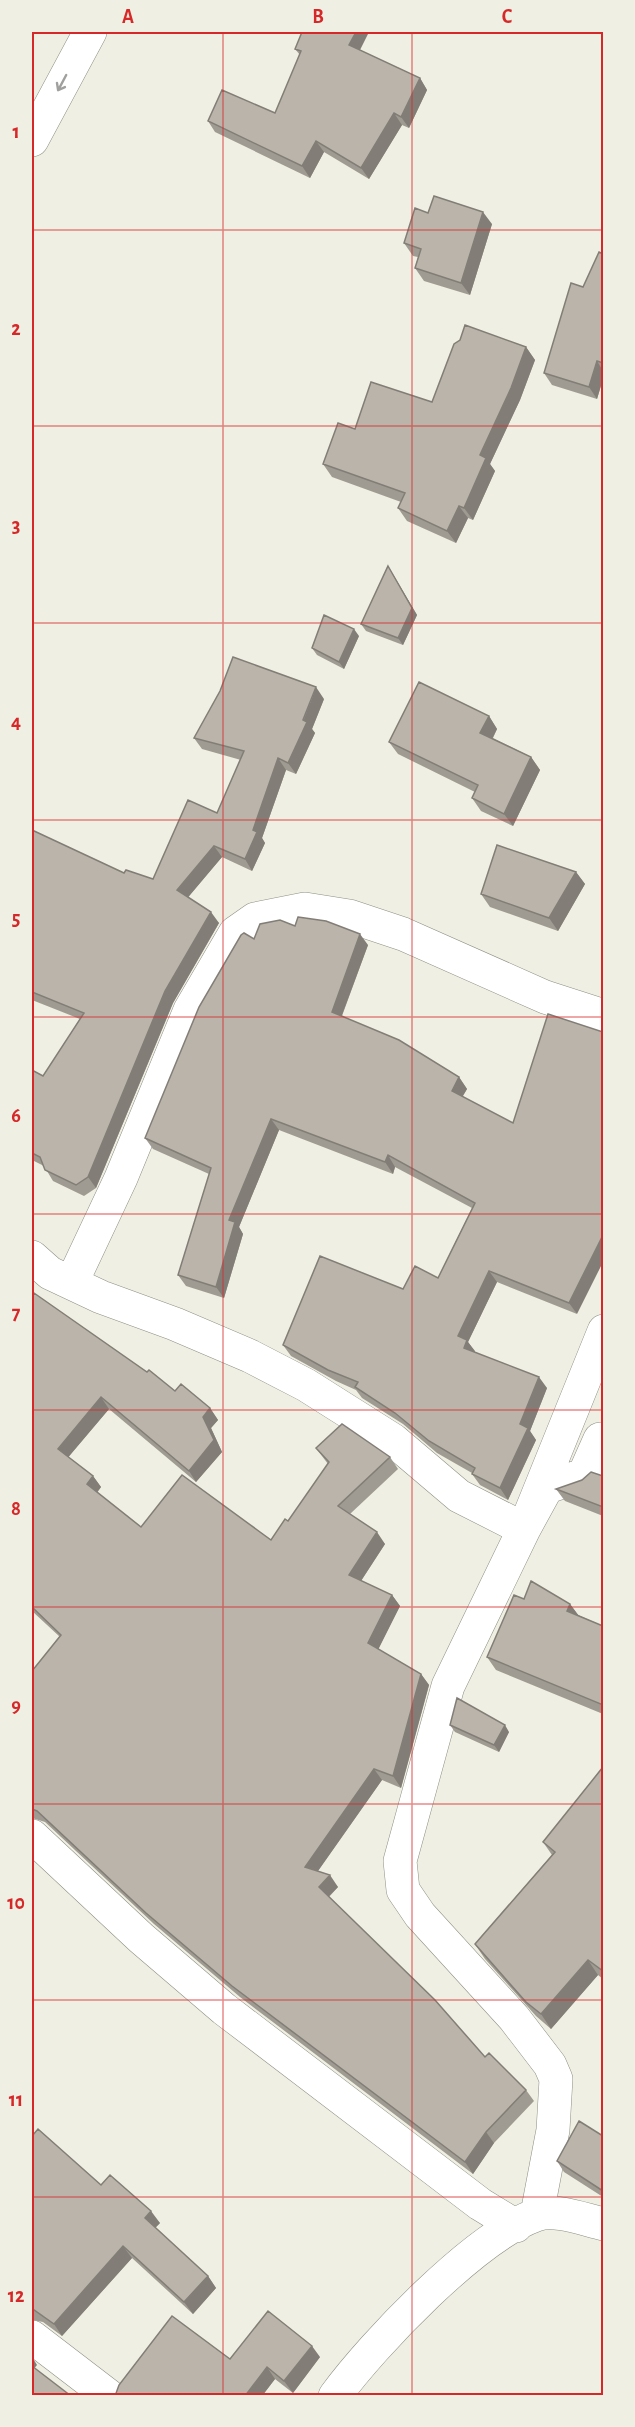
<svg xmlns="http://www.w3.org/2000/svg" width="635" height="2427" font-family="'Alegreya Sans',sans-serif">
  <rect width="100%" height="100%" fill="#efefe3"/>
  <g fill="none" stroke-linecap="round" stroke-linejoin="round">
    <g stroke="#8f8f84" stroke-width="34">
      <path id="minor" d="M32,1257L50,1273L101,1297L175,1324L250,1356L306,1385L393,1440L459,1496L524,1529L547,1487L584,1475L600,1439H604
        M72,1282L121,1178L190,1010L235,933L255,919L305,909L349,916L403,934L545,997L604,1016
        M32,1836L141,1938L224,2009L480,2204L516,2226
        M537,2214L553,2130L556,2079L550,2065L514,2018L420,1915L403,1890L400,1861L448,1686L524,1529L604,1331
        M32,2337L109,2396
        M335,2396C374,2343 475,2237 536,2215C555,2208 585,2220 604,2224"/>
    </g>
    <g stroke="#8f8f84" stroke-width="34">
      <path id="highway" d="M32,140L90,32"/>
    </g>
    <use href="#minor" stroke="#fff" stroke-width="33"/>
    <use href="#highway" stroke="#fff" stroke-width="33"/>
  </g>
  <path fill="#a09b92" d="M295,49L360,50L420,78L427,90L409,128L402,125L369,179L324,152L310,178L215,132L208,121L275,113L300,55Z
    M428,213L492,224L470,295L424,281L415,268L418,257L413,256L404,243Z
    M603,254V379L597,399L552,385L544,373L583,287Z
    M526,347L535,360L520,400L490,464L495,471L473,520L468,518L456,543L407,521L398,508L401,502L332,477L323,464L355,429L432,402Z
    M388,566L417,615L403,645L366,631L361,624Z
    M359,636L344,669L317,655L312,648Z
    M324,699L312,729L315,733L296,774L286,770L262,838L265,843L252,871L222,857L188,897L219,923L173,1003L96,1188L84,1196L53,1181L44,1166L32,1160V1070L43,1076L80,1019L32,1000V830L124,873L153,879L217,813L241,760L202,749L194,738Z
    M489,716L497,729L493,738L531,757L540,770L513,826L481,811L472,798L475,792L398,754L389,742Z
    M576,872L585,884L558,931L490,907L481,894Z
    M295,926L368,945L342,1016L459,1077L467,1089L463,1096L577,1314L497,1282L468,1342L475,1352L547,1388L530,1431L536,1440L508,1500L480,1485L472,1474V1473L437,1453L403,1424L362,1398L356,1390L336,1381L291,1356L283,1345L403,1289L438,1278L472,1208L395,1167L393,1174L279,1130L239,1227L243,1234L224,1298L186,1286L178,1275L209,1174L153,1149L145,1138L254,939Z
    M32,1296L175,1391L210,1408L218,1420L211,1428L222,1452L196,1482L109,1409L68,1457L93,1476L101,1487L97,1493L141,1527L271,1540L288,1521L328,1464L316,1448L390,1457L398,1469L350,1514L385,1544L361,1581L392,1595L400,1606L378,1649L421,1674L429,1685L401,1788L382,1780L318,1871L338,1887L329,1897L485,2057L526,2090L534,2101L494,2143L473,2174L240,1997L154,1924L45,1822L32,1818V1671L60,1637L32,1611Z
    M603,1476V1516L565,1501L556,1489Z
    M524,1599L570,1604L578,1615L603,1626V1714L496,1670L487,1657Z
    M450,1725L509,1732L499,1752L455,1732Z
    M603,1767V1979L598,1975L551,2029L536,2016L485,1959L475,1944L552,1855L543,1842Z
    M32,2136L101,2185L160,2223L155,2228L208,2276L216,2288L193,2314L132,2258L62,2336L43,2322L32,2320Z
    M603,2136V2197L564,2172L557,2161Z
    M320,2357L293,2393L275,2379L262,2396H115L230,2359Z"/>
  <path fill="#827e77" d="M356,32H369L357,56L349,45Z
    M420,78L427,90L409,128L401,117Z
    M394,113L402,125L369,179L361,168Z
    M316,141L324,152L310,178L302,166Z
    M483,212L492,224L470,295L461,283Z
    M526,347L535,360L520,400L490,464L495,471L473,520L464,508L480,455Z
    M597,361L603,371V379L597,399L589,387Z
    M459,506L468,518L456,543L447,531Z
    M388,566L417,615L403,645L398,638Z
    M354,629L359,636L344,669L339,662Z
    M316,687L324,699L312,729L315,733L296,774L288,763Z
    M489,716L497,729L489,745L480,733Z
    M531,757L540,770L513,826L504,814Z
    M278,758L286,770L262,838L265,843L252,871L245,859L253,830Z
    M214,846L222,857L185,901L177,890Z
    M576,872L585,884L558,931L549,918Z
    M211,912L219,923L173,1003L96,1188L88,1177L165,991Z
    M360,934L368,945L339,1023L332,1012Z
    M459,1077L467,1089L459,1102L452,1091Z
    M271,1119L279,1130L239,1227L243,1234L224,1298L216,1287L229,1220Z
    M388,1155L395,1167L393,1174L385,1162Z
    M603,1235V1262L577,1314L569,1303Z
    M489,1271L497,1282L468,1342L475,1351L472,1359L458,1336Z
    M539,1377L547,1388L530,1431L536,1440L508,1500L500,1488L520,1424Z
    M101,1397L109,1409L66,1460L58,1449Z
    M210,1408L218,1420L211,1428L222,1452L196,1482L189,1471L203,1417Z
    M93,1476L101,1487L94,1496L87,1484Z
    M377,1532L385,1544L357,1587L349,1575Z
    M392,1595L400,1606L376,1654L368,1643Z
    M570,1604L579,1616L567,1611Z
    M421,1674L429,1685L401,1788L393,1776Z
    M505,1725L509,1732L499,1752L494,1745Z
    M374,1769L382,1780L313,1878L305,1867Z
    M330,1875L338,1887L327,1898L319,1887Z
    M588,1960L598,1975L551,2029L541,2014Z
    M486,2132L494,2143L473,2174L465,2162Z
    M151,2211L160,2223L153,2230L145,2218Z
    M123,2246L132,2258L62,2336L54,2324Z
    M208,2276L216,2288L193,2314L184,2302Z
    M312,2346L320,2357L293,2393L284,2381Z
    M32,2357L37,2365L32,2371Z
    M267,2367L275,2379L262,2396H245Z"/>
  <path fill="#bab4aa" stroke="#827e77" stroke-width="1.5" d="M302,32H356L349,45L420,78L401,117L394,113L361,168L316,141L302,166L208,121L222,90L275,113L301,51L295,49Z
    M434,196L483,212L461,283L415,268L421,249L404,243L415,208L428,213Z
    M599,252L603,254V363L597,361L589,387L544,373L571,283L583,287Z
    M465,325L526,347L511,388L480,455L486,458L464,508L459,506L447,531L398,508L405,493L323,464L338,423L355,429L371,382L432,402L454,344L460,340Z
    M388,566L412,608L398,638L361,624Z
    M324,615L354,629L339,662L312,648Z
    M233,657L316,687L303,720L307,722L288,763L278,758L253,830L257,832L245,859L214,846L177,890L211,912L165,991L88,1177L76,1185L45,1170L40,1157L32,1153V1070L43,1076L84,1013L32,992V830L124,873L126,870L153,879L188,800L217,813L244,751L194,738L220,691Z
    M419,682L489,716L480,733L531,757L504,814L472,798L478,785L389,742Z
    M497,845L576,872L549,918L481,894Z
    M298,917L326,921L360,934L332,1012L399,1040L459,1077L452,1091L513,1123L548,1014L603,1032V1235L569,1303L489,1271L458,1336L467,1340L464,1348L539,1377L520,1424L528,1428L500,1488L472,1474L475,1468L429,1441L395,1413L355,1387L358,1382L328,1370L283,1345L320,1256L403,1289L415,1266L438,1278L475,1203L388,1155L385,1162L271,1119L229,1220L235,1222L216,1287L178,1275L211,1168L145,1138L199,1007L241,935L244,933L254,939L260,924L280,920L295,926Z
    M34,1293L147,1372L149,1370L175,1391L181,1384L210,1408L203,1417L214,1440L189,1471L101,1397L58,1449L93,1476L87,1484L141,1527L182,1475L271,1540L285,1519L288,1521L329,1462L316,1448L342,1424L390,1457L338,1506L377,1532L349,1575L392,1595L368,1643L421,1674L393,1776L374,1769L305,1867L330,1875L319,1887L435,2000L485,2057L489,2053L526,2090L486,2132L465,2162L232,1986L146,1913L37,1811L32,1809V1671L61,1635L32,1607V1296Z
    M591,1472L603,1476V1507L556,1489L582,1480Z
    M531,1581L570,1604L567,1611L603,1626V1705L487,1657L514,1595L524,1599Z
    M457,1698L505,1725L494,1745L450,1725Z
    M603,1767V1971L588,1960L541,2014L526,2002L475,1944L555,1852L543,1842Z
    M579,2121L603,2136V2191L557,2161Z
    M38,2129L101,2185L110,2175L151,2211L145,2218L208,2276L184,2302L123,2246L54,2324L34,2310L32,2309V2136Z
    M268,2311L312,2346L284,2381L267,2367L245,2396H115L119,2385L172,2316L230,2359Z
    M32,2366L71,2396H32Z"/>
  <defs><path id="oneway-shaft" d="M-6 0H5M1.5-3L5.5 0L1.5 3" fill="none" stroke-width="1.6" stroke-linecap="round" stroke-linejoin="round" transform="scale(1.5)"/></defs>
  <use stroke="#a0a09e" href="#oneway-shaft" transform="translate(62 83) rotate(118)"/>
  <path fill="none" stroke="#d62828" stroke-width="1.5" stroke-opacity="0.55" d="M223,32V2396M412,32V2396M32,230H604M32,426H604M32,623H604M32,820H604M32,1017H604M32,1214H604M32,1410H604M32,1607H604M32,1804H604M32,2000H604M32,2197H604"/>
  <rect width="635" height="2427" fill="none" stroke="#efefe3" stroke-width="66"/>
  <rect x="33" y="33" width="569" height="2361" fill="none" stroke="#d62828" stroke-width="2"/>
  <g font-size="20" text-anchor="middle" font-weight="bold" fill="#d62828">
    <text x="128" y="23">A</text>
    <text x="318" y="23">B</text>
    <text x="507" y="23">C</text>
    <text x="16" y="138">1</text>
    <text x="16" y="335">2</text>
    <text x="16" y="532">3</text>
    <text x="16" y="728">4</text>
    <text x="16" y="925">5</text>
    <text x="16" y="1122">6</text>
    <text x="16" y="1319">7</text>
    <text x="16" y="1515">8</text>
    <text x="16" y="1712">9</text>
    <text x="16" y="1909">10</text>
    <text x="16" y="2106">11</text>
    <text x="16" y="2302">12</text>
  </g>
</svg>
